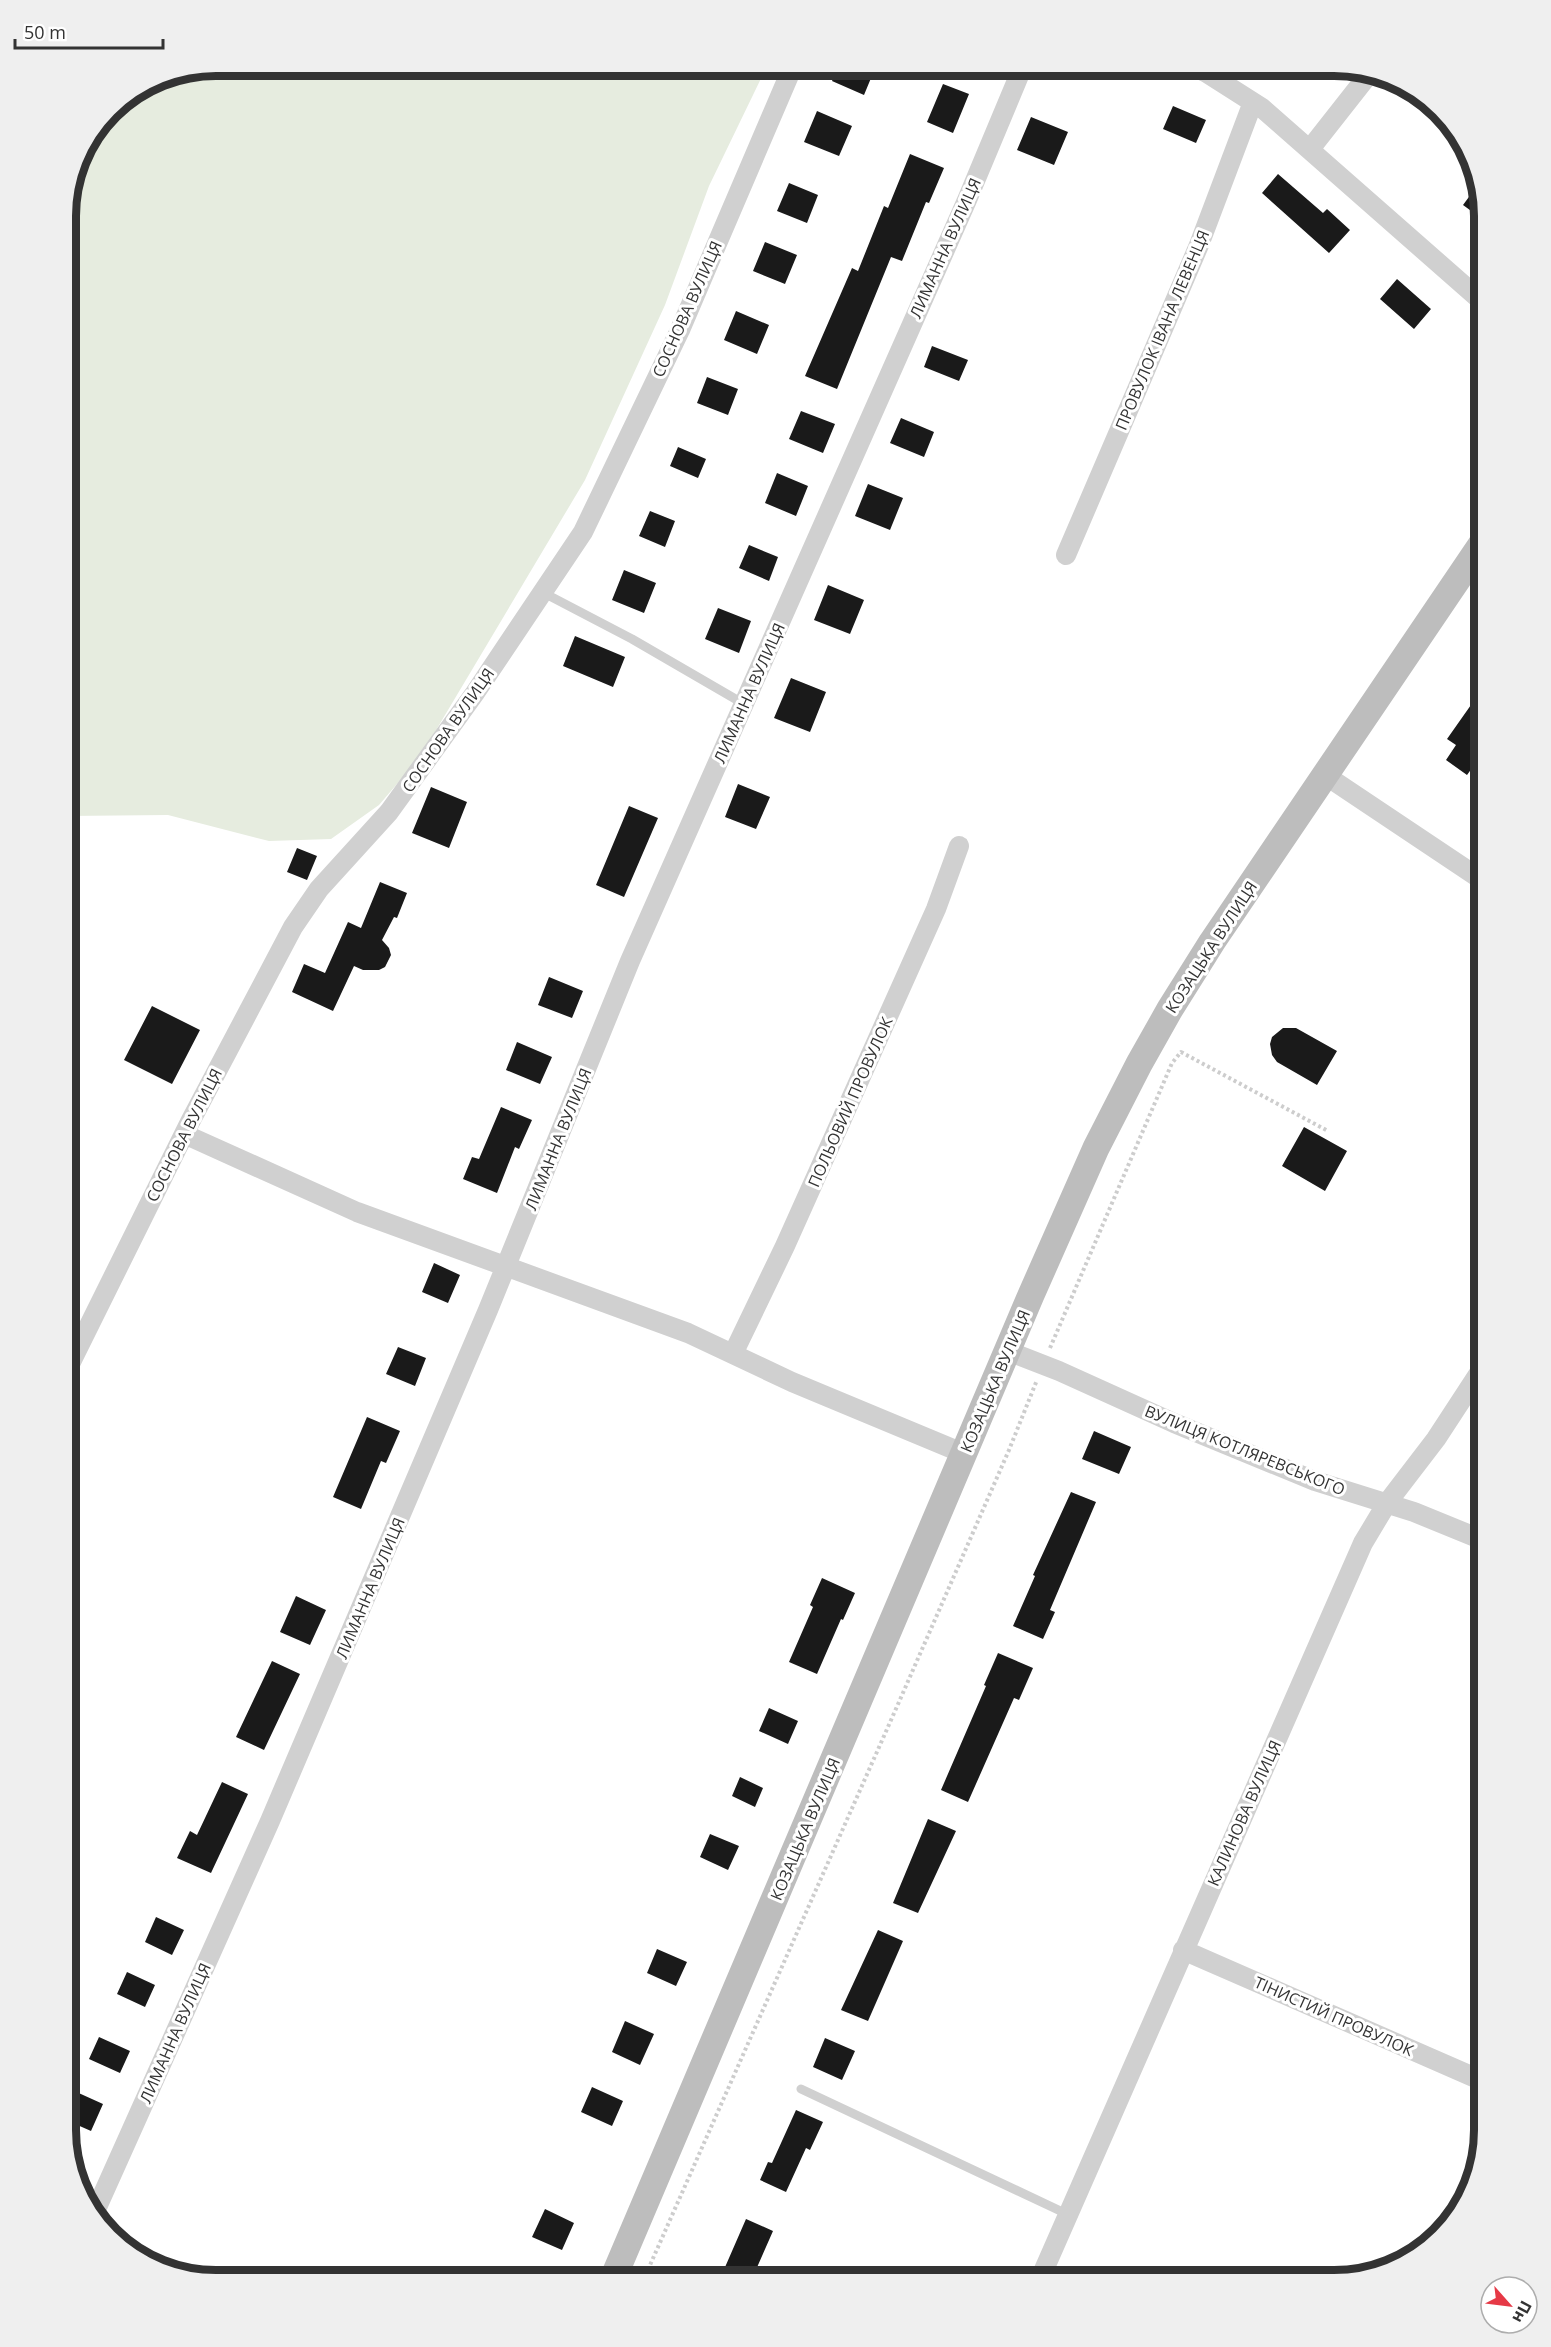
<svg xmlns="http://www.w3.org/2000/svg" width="1551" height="2347" font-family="'Open Sans',sans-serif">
  <rect width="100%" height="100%" fill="#fff"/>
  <path fill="#e6ecdf" d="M216,66H767L709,186L665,305L585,480L420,757L379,805L331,839L269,841L168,815L66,816V207L78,158L110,110L159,77Z"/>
  <path fill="#1a1a1a" d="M838,66H876L864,95L832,81Z
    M943,84L969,94L953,133L927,122Z
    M1173,106L1206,120L1196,143L1163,129Z
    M817,111L852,126L839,156L804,142Z
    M1031,117L1068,132L1054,165L1017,150Z
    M910,154L944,168L929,203L926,202L902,261L891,257L837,389L805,376L852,268L858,271L884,206L888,208Z
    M1278,174L1323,213L1327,209L1350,230L1329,253L1262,193Z
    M789,183L818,195L807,223L777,211Z
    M1477,186L1485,216V221L1463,205Z
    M765,242L797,255L785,284L753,271Z
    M1397,279L1431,309L1414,329L1380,299Z
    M736,311L769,325L757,354L724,340Z
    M932,346L968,360L959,381L924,367Z
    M707,377L738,389L728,415L697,403Z
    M801,411L835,424L823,453L789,439Z
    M901,418L934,432L924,457L890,443Z
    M678,447L706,459L698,478L670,466Z
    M777,473L808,486L796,516L765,503Z
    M868,484L903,498L890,530L855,516Z
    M650,511L675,521L665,547L639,536Z
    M749,545L778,557L769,581L739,568Z
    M624,570L656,583L644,613L612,600Z
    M828,585L864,600L850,634L814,620Z
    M718,608L751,621L739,653L705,639Z
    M575,636L625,657L613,687L563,666Z
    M791,678L826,692L810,732L774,718Z
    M1485,685V750L1467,775L1446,760L1456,745L1447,739Z
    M738,784L770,797L756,829L725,817Z
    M431,787L467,802L449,848L412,833Z
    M629,806L658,818L624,897L596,885Z
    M297,848L317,856L307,880L287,872Z
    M380,882L407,893L397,918L394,917L382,940L389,948L391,955L385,967L379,970H363L354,966L333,1011L292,992L304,964L325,973L348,922L361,928Z
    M549,977L583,991L572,1018L538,1005Z
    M152,1006L200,1030L172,1084L124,1060Z
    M1283,1028H1296L1337,1051L1317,1085L1277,1062L1272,1055L1270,1044L1272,1037Z
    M517,1042L552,1057L540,1084L506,1070Z
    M501,1107L532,1120L519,1149L515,1147L497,1193L463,1179L472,1157L479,1159Z
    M1304,1127L1347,1151L1325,1191L1282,1166Z
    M434,1263L460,1275L448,1303L422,1292Z
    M398,1347L426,1358L415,1386L386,1374Z
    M367,1417L400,1431L386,1463L381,1461L361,1509L333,1497Z
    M1094,1431L1131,1447L1119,1474L1082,1459Z
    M1071,1492L1096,1502L1050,1610L1055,1612L1043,1639L1013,1626L1035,1576L1033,1575Z
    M822,1578L855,1593L843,1620L841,1619L817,1674L789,1662L813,1607L810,1605Z
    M296,1596L326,1610L310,1645L280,1632Z
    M998,1653L1033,1668L1019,1700L1014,1698L968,1802L941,1790L986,1686L984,1685Z
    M272,1661L300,1674L264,1750L236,1737Z
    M769,1708L798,1721L788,1744L759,1731Z
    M740,1777L763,1788L755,1807L732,1796Z
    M222,1782L248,1794L211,1873L177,1858L190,1831L197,1835Z
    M928,1819L956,1831L918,1913L893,1903Z
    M710,1834L739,1846L728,1870L700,1857Z
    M156,1917L184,1930L172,1955L145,1942Z
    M878,1930L903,1941L868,2021L841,2010Z
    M657,1949L687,1962L676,1986L647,1973Z
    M127,1972L155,1985L145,2007L117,1994Z
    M625,2021L654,2034L640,2065L612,2052Z
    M99,2037L130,2051L120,2073L89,2059Z
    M825,2038L855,2051L842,2080L813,2067Z
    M592,2087L623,2101L612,2126L581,2112Z
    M72,2090L103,2104L91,2131L66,2120V2104Z
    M796,2110L823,2122L810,2150L806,2148L786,2192L760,2180L768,2162L772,2163Z
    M545,2209L574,2223L562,2250L532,2237Z
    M746,2219L773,2231L751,2281H719Z"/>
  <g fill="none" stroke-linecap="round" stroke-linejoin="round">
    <path stroke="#cdcdcd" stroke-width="4" stroke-dasharray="3 3" stroke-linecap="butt" d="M1050,1348L1172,1063L1181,1052L1328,1131
      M643,2281L899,1702L1009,1450L1037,1380"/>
    <path stroke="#d0d0d0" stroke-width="9" d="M542,592L632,639L744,704
      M801,2089L1069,2215"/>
    <path stroke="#d0d0d0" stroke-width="20" d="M1192,66L1207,73L1262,108L1485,304
      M1310,149L1369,74
      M1066,555L1199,245L1253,102
      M1325,775L1485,882
      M184,1134L357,1212L688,1333L792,1382L965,1454
      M1008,1351L1059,1371L1174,1423L1315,1481L1414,1512L1485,1541
      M733,1354L785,1246L936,909L959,846
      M66,1372L190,1122L293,927L319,889L389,812L475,693L583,532L680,330L793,66
      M1183,1950L1485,2082
      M1463,2208L1467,2198
      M94,2214L270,1821L488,1310L630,961L967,200L1023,66
      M1039,2281L1363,1543L1387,1503L1436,1439L1485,1364"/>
    <path stroke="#bdbdbd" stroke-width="27" d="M612,2281L1031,1295L1096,1148L1139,1064L1170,1009L1212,942L1485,539"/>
  </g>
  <g text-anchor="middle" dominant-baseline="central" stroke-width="6" stroke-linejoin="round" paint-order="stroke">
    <g font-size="16" fill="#333" stroke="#fff">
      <text transform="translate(945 248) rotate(-66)">ЛИМАННА ВУЛИЦЯ</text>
      <text transform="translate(687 309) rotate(-66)">СОСНОВА ВУЛИЦЯ</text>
      <text transform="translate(1162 330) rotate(-67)">ПРОВУЛОК ІВАНА ЛЕВЕНЦЯ</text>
      <text transform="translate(749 693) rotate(-66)">ЛИМАННА ВУЛИЦЯ</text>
      <text transform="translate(448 730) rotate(-55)">СОСНОВА ВУЛИЦЯ</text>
      <text transform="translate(1211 947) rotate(-57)">КОЗАЦЬКА ВУЛИЦЯ</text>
      <text transform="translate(850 1102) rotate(-66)">ПОЛЬОВИЙ ПРОВУЛОК</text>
      <text transform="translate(184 1135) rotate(-63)">СОСНОВА ВУЛИЦЯ</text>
      <text transform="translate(558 1139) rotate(-68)">ЛИМАННА ВУЛИЦЯ</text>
      <text transform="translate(995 1381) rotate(-67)">КОЗАЦЬКА ВУЛИЦЯ</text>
      <text transform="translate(1245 1450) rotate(22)">ВУЛИЦЯ КОТЛЯРЕВСЬКОГО</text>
      <text transform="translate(370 1588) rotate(-67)">ЛИМАННА ВУЛИЦЯ</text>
      <text transform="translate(1244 1813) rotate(-66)">КАЛИНОВА ВУЛИЦЯ</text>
      <text transform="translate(805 1829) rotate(-67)">КОЗАЦЬКА ВУЛИЦЯ</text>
      <text transform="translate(1334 2016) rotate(24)">ТІНИСТИЙ ПРОВУЛОК</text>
      <text transform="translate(175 2033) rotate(-66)">ЛИМАННА ВУЛИЦЯ</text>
    </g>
  </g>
  <path d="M0 0H1551V2347H0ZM216 76H1334A140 140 0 0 1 1474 216V2130A140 140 0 0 1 1334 2270H216A140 140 0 0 1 76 2130V216A140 140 0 0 1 216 76Z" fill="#efefef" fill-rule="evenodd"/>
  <path fill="none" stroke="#333" stroke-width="8" d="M216 76H1334A140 140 0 0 1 1474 216V2130A140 140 0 0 1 1334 2270H216A140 140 0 0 1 76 2130V216A140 140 0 0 1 216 76Z"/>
  <g transform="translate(1509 2305) rotate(118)"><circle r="28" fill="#ffffff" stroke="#adadad" stroke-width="1.5"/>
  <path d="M0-4.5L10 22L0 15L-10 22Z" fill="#e63946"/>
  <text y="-9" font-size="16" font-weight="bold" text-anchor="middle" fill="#333333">Пн</text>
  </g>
  <path d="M15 39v9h148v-9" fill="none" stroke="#333333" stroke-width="3"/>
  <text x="24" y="39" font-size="18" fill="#333333" stroke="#ffffff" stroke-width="4.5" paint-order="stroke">50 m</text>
</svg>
